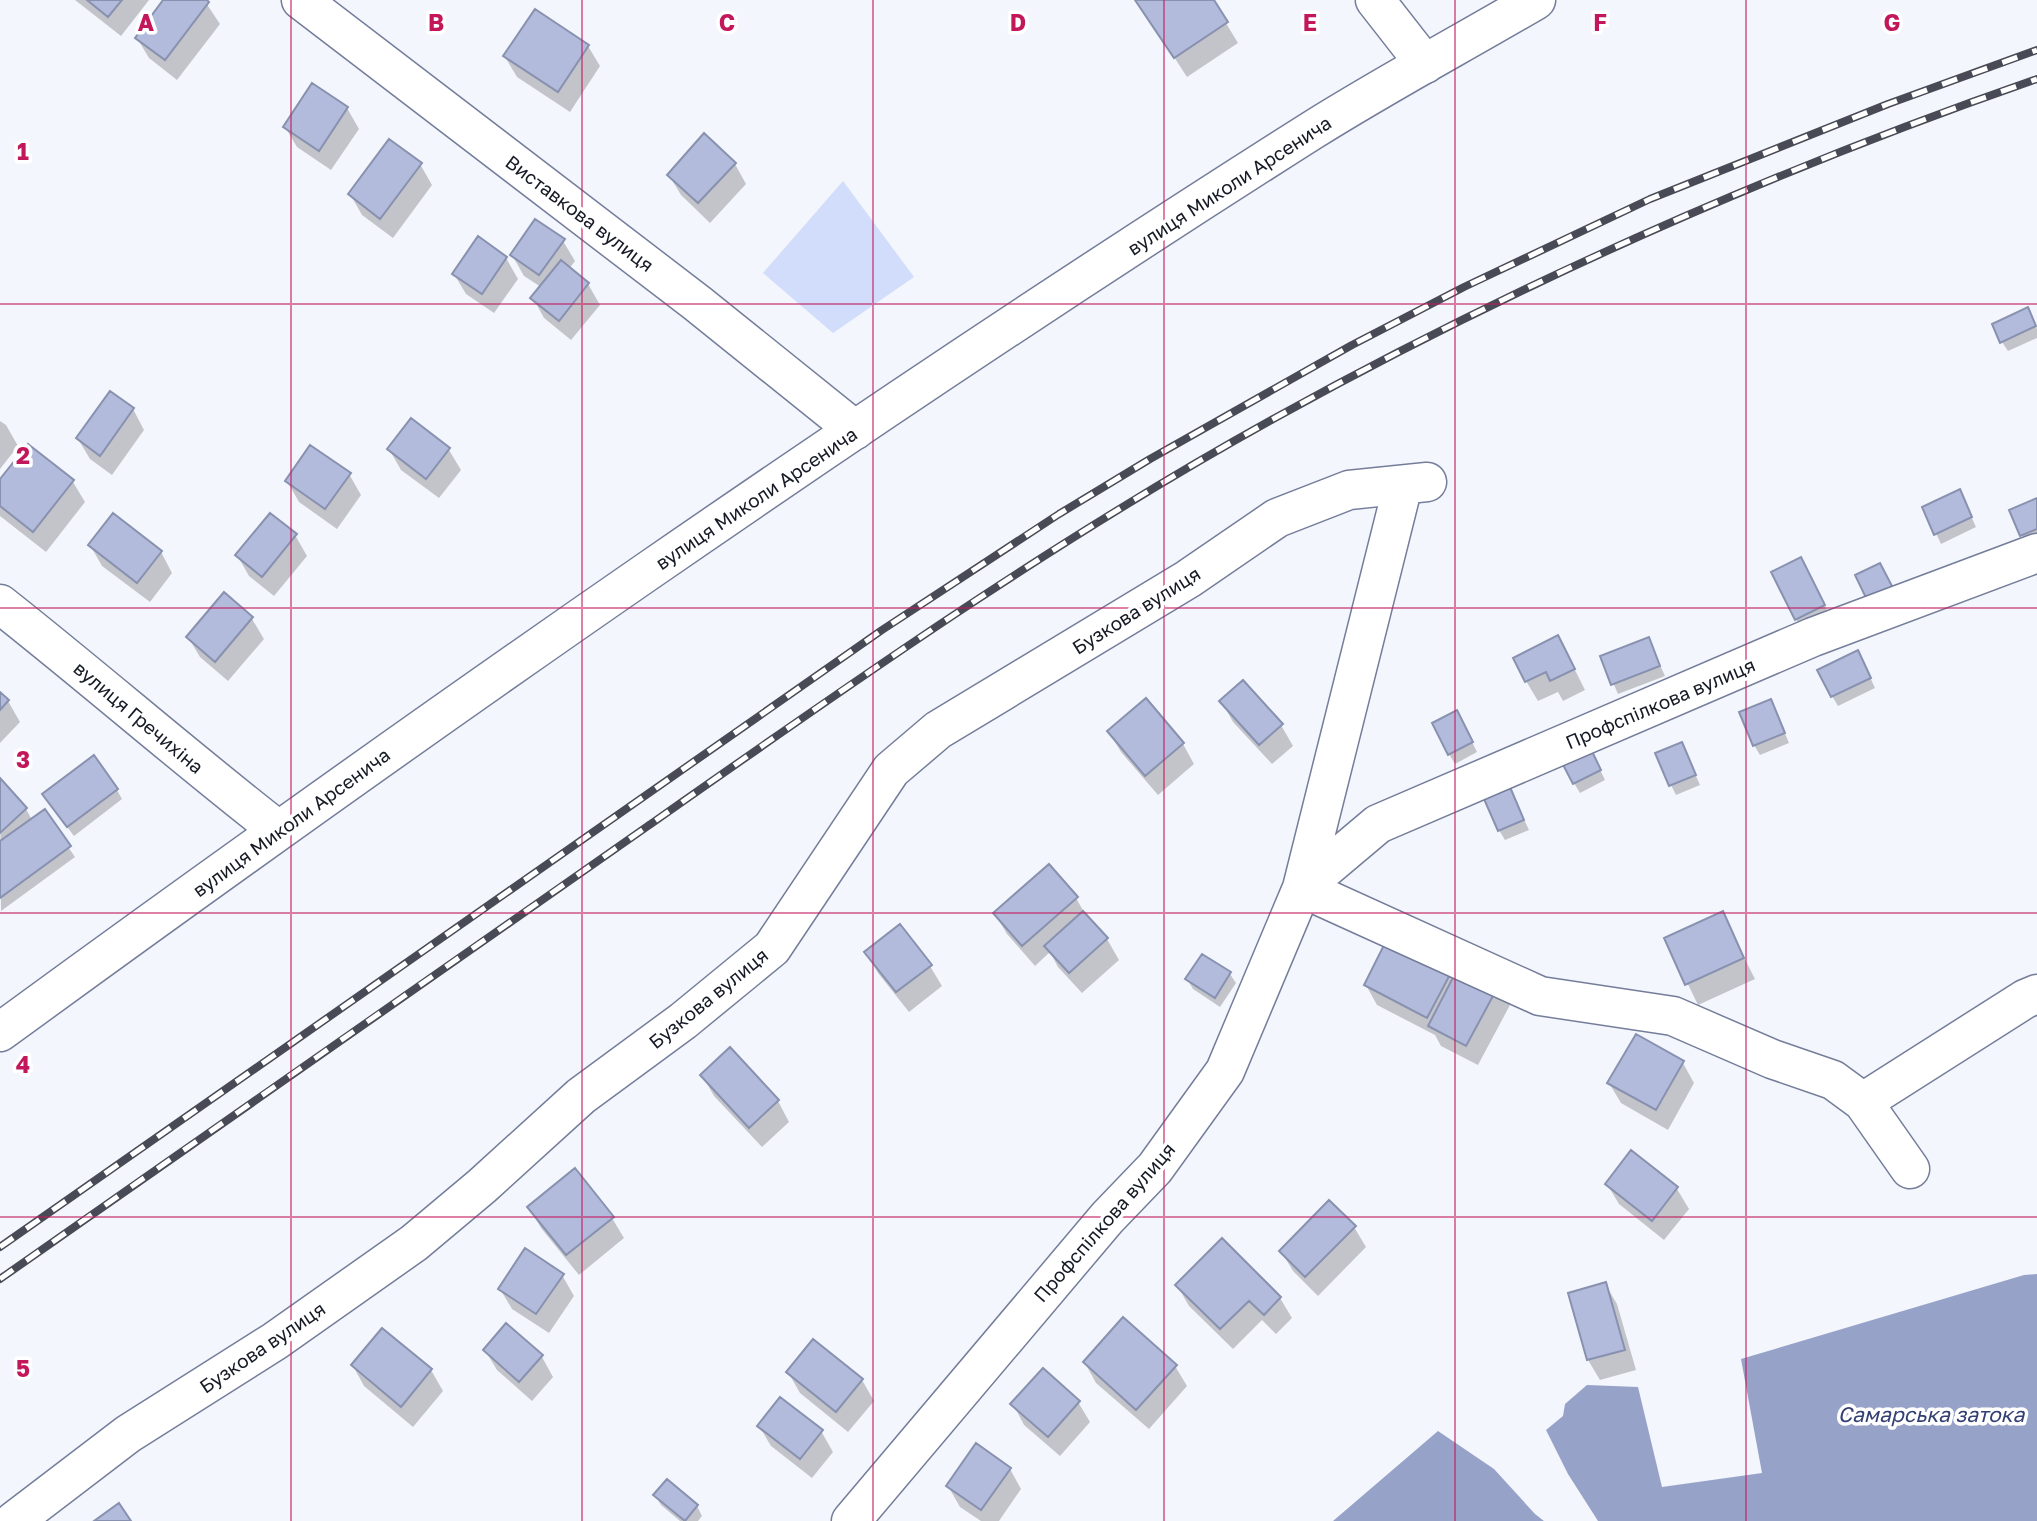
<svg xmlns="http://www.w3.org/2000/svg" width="2037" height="1521" font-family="'Golos Text',sans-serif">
  <rect width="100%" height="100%" fill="#f3f6fc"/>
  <path fill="#d2dcfb" d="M843,181L914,277L833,333L763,273Z"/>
  <path fill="#96a2c8" d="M2037,1274V1521H1598L1568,1474L1546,1430L1563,1416L1565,1404L1587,1385L1638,1387L1662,1487L1762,1473L1741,1359L2024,1275Z
    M1438,1431L1494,1469L1535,1514L1544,1521H1333Z"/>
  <path fill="#0003" d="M75,0H149L121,36Z
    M165,0H204L220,24L177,80L149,58L137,38Z
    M1137,0H1212L1238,43L1187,77Z
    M588,46L600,66L570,112L517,77L505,57Z
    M347,108L359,129L331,170L297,147L285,127Z
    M420,164L432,185L393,238L362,215L350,194Z
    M735,164L746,184L710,223L681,195L669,175Z
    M563,241L575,261L569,269L588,284L600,305L571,340L544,318L533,298L541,287L524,276L512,255Z
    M506,258L518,279L494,313L466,294L454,274Z
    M2033,319L2037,329V338L2008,351L2002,342Z
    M133,409L144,430L112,475L90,459L78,439Z
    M0,421L6,425L18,446L0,469Z
    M411,421L449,450L461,470L439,498L401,470L389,449Z
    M28,446L73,482L85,502L46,552L0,516V482Z
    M349,474L361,495L337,529L299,502L287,481Z
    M2037,499V541L2027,545L2011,510Z
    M1964,501L1976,527L1941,544L1924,508Z
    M295,535L307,556L274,596L249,576L237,555Z
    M90,545L161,552L172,573L150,602L102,566Z
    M1812,580L1835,626L1808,639L1796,619Z
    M225,595L252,619L264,639L228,681L200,657L188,637Z
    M1648,639L1665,676L1618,694L1602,657Z
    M1569,658L1585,690L1563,701L1558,692L1538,701L1526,681Z
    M1863,662L1875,688L1838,706L1832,696Z
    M0,694L8,701L20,722L0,743Z
    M1771,701L1789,743L1760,755L1754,745Z
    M1222,702L1281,725L1293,746L1272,764L1233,722Z
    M1462,722L1477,752L1455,764L1449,754Z
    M1109,732L1183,744L1194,764L1158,795L1121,752Z
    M1682,744L1700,785L1676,795L1671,785Z
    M1593,755L1605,780L1580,793L1574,783Z
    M0,781L26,809L32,820L44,812L75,857L1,911Z
    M117,790L122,799L74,836L50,804Z
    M1510,790L1529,830L1505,840L1499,830Z
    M1076,898L1088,919L1107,939L1119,960L1082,993L1058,967L1050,952L1035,966L1007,934L995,914Z
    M1722,914L1755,979L1698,1005L1666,939Z
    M866,952L930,966L942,986L909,1012L878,973Z
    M1462,965L1498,985L1510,1005L1478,1065L1441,1046L1435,1035L1377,1005L1366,985Z
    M1230,974L1236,983L1220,1007L1193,989L1187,979Z
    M730,1049L778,1101L789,1122L762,1147L714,1096L702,1075Z
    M1683,1063L1694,1083L1668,1130L1621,1103L1609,1083Z
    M1607,1184L1677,1189L1689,1209L1664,1240L1619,1204Z
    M529,1207L612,1218L624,1238L579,1275L541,1228Z
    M1354,1227L1366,1247L1318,1296L1293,1271L1281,1251Z
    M562,1275L574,1296L549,1333L512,1309L500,1289Z
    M1605,1284L1617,1304L1636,1370L1600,1380L1588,1360L1570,1294Z
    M1177,1285L1280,1298L1292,1318L1276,1334L1262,1320L1233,1349L1189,1306Z
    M485,1350L542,1357L553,1377L532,1401L497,1370Z
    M1085,1363L1175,1366L1187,1386L1149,1429L1096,1383Z
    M353,1366L431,1370L443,1391L413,1427L364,1386Z
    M788,1372L862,1380L874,1401L848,1432L800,1393Z
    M1078,1402L1090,1422L1060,1456L1024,1425L1013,1404Z
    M759,1426L821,1431L833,1452L812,1478L771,1446Z
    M1010,1469L1021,1489L999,1521H981L960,1507L948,1486Z
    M655,1495L697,1506L702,1516L698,1521H680L661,1505Z"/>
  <path fill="#b2bbdb" stroke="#8891af" stroke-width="2" d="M87,0H122L108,17Z
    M163,0H207L209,2L165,60L135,38Z
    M1135,0H1214L1228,22L1174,58Z
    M535,9L589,45L558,92L503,56Z
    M312,83L348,107L319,151L283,127Z
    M704,133L736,163L698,203L667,175Z
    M389,139L422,163L380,219L348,194Z
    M535,219L565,239L539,275L510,255Z
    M478,236L507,257L482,294L452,274Z
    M561,260L589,283L559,321L530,298Z
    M2028,307L2036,326L2000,343L1992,324Z
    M110,391L134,408L100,456L76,438Z
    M411,418L450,448L426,479L387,449Z
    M28,444L74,480L33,532L0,506V479Z
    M310,445L351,473L325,509L285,481Z
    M1960,489L1972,517L1934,535L1922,507Z
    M2037,498V529L2020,536L2009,510Z
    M113,513L162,551L137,583L88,545Z
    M270,513L297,534L262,577L235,555Z
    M1801,557L1825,605L1795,620L1771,572Z
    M1880,563L1893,588L1867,600L1855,575Z
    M224,592L253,617L215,662L186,637Z
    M1558,635L1575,669L1550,681L1546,672L1525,682L1513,658Z
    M1649,637L1660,666L1611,685L1600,656Z
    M1858,650L1871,678L1831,697L1817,670Z
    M1243,680L1283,724L1259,745L1219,701Z
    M0,692L9,700L0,710Z
    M1146,698L1184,743L1145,776L1107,731Z
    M1771,699L1785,733L1753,746L1739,712Z
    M1457,710L1473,742L1448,755L1432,723Z
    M1682,742L1696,775L1669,786L1655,753Z
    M1588,743L1601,770L1573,784L1559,757Z
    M94,755L118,789L67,827L42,794Z
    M0,778L27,808L0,833Z
    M1510,787L1524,820L1498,831L1484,799Z
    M45,809L71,846L0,898V841Z
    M1049,864L1078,897L1022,946L993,913Z
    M1083,911L1108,938L1069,973L1044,946Z
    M1723,911L1744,958L1685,985L1664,938Z
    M900,924L932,965L896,992L864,952Z
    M1390,933L1454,967L1427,1018L1364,985Z
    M1202,954L1231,972L1215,998L1185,979Z
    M1461,962L1500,983L1466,1046L1428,1026Z
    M1636,1034L1684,1061L1656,1110L1607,1083Z
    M730,1047L779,1100L749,1128L700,1075Z
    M1631,1150L1678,1187L1652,1221L1605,1184Z
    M575,1168L614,1217L566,1255L527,1207Z
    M1329,1200L1356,1226L1305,1277L1279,1251Z
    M1222,1238L1281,1297L1264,1315L1249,1301L1220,1329L1175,1285Z
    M525,1248L564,1274L536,1314L498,1289Z
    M1606,1282L1625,1350L1587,1360L1568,1293Z
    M1123,1317L1177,1365L1136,1410L1083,1362Z
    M506,1323L543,1355L519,1382L483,1350Z
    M382,1328L432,1369L401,1407L351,1365Z
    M813,1339L863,1379L836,1412L786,1372Z
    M1043,1368L1080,1401L1048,1437L1010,1404Z
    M780,1397L823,1430L800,1459L757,1426Z
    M976,1443L1011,1468L981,1510L946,1486Z
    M667,1479L698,1505L685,1521L653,1495Z
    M119,1503L131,1521H94Z"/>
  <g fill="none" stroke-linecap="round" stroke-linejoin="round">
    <g stroke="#747d9a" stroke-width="41">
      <path id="minor" d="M301,0L697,303L855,430
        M1375,0L1425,64
        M0,604C94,678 184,757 278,830
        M1863,1102L2025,999L2037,994
        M1910,1169L1863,1102L1833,1080L1772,1059L1673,1016L1540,996L1302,888L1378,824L1813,637L2037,553
        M14,1521L128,1434L275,1341L414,1243L482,1186L581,1096L683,1021L772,948L891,770L938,730L1188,579L1277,518L1349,490L1427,482
        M851,1521L1107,1218L1155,1168L1225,1071L1302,888L1403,485"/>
    </g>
    <g stroke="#747d9a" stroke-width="41">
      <path id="major" d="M0,1032C428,720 863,415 1311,131C1384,85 1461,44 1536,0"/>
    </g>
    <use href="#minor" stroke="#fff" stroke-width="38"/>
    <use href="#major" stroke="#fff" stroke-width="38"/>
    <g stroke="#484b55" stroke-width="8">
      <path id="rail" d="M0,1247L882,630L1059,514L1150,459L1352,345L1464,287L1650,199L1888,104L2037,50
        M0,1279C215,1128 430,978 645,828C850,684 1056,539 1275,418C1521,282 1772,171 2037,79"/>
    </g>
    <use href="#rail" stroke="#fff" stroke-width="5" stroke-dasharray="16" stroke-linecap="butt"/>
  </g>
  <path fill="none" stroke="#c2185b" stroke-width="2" stroke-opacity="0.55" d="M291,0V1521M582,0V1521M873,0V1521M1164,0V1521M1455,0V1521M1746,0V1521M0,304H2037M0,608H2037M0,913H2037M0,1217H2037"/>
  <g text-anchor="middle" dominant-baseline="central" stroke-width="7" stroke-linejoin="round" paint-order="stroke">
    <g font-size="19" fill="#161a25" stroke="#fff">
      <text transform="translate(1229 185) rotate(-33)">вулиця Миколи Арсенича</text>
      <text transform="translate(580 213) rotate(37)">Виставкова вулиця</text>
      <text transform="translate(756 498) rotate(-34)">вулиця Миколи Арсенича</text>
      <text transform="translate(1136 610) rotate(-32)">Бузкова вулиця</text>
      <text transform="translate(1660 703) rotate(-23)">Профспілкова вулиця</text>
      <text transform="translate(139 717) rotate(40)">вулиця Гречихіна</text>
      <text transform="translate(291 822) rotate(-36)">вулиця Миколи Арсенича</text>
      <text transform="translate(708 998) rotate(-39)">Бузкова вулиця</text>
      <text transform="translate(1104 1222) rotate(-49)">Профспілкова вулиця</text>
      <text transform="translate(262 1347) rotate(-34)">Бузкова вулиця</text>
    </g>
    <g font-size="21" font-style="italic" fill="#344073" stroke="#fff">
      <text x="1931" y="1414">Самарська затока</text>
    </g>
  </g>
  <g font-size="23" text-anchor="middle" font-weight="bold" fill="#c2185b" stroke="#fff" stroke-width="7" stroke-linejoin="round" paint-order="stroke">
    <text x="146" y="31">A</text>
    <text x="436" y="31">B</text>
    <text x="727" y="31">C</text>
    <text x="1018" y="31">D</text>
    <text x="1310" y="31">E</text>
    <text x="1600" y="31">F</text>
    <text x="1892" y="31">G</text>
    <text x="23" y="160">1</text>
    <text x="23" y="464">2</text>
    <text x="23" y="768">3</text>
    <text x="23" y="1073">4</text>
    <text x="23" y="1377">5</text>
  </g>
</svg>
